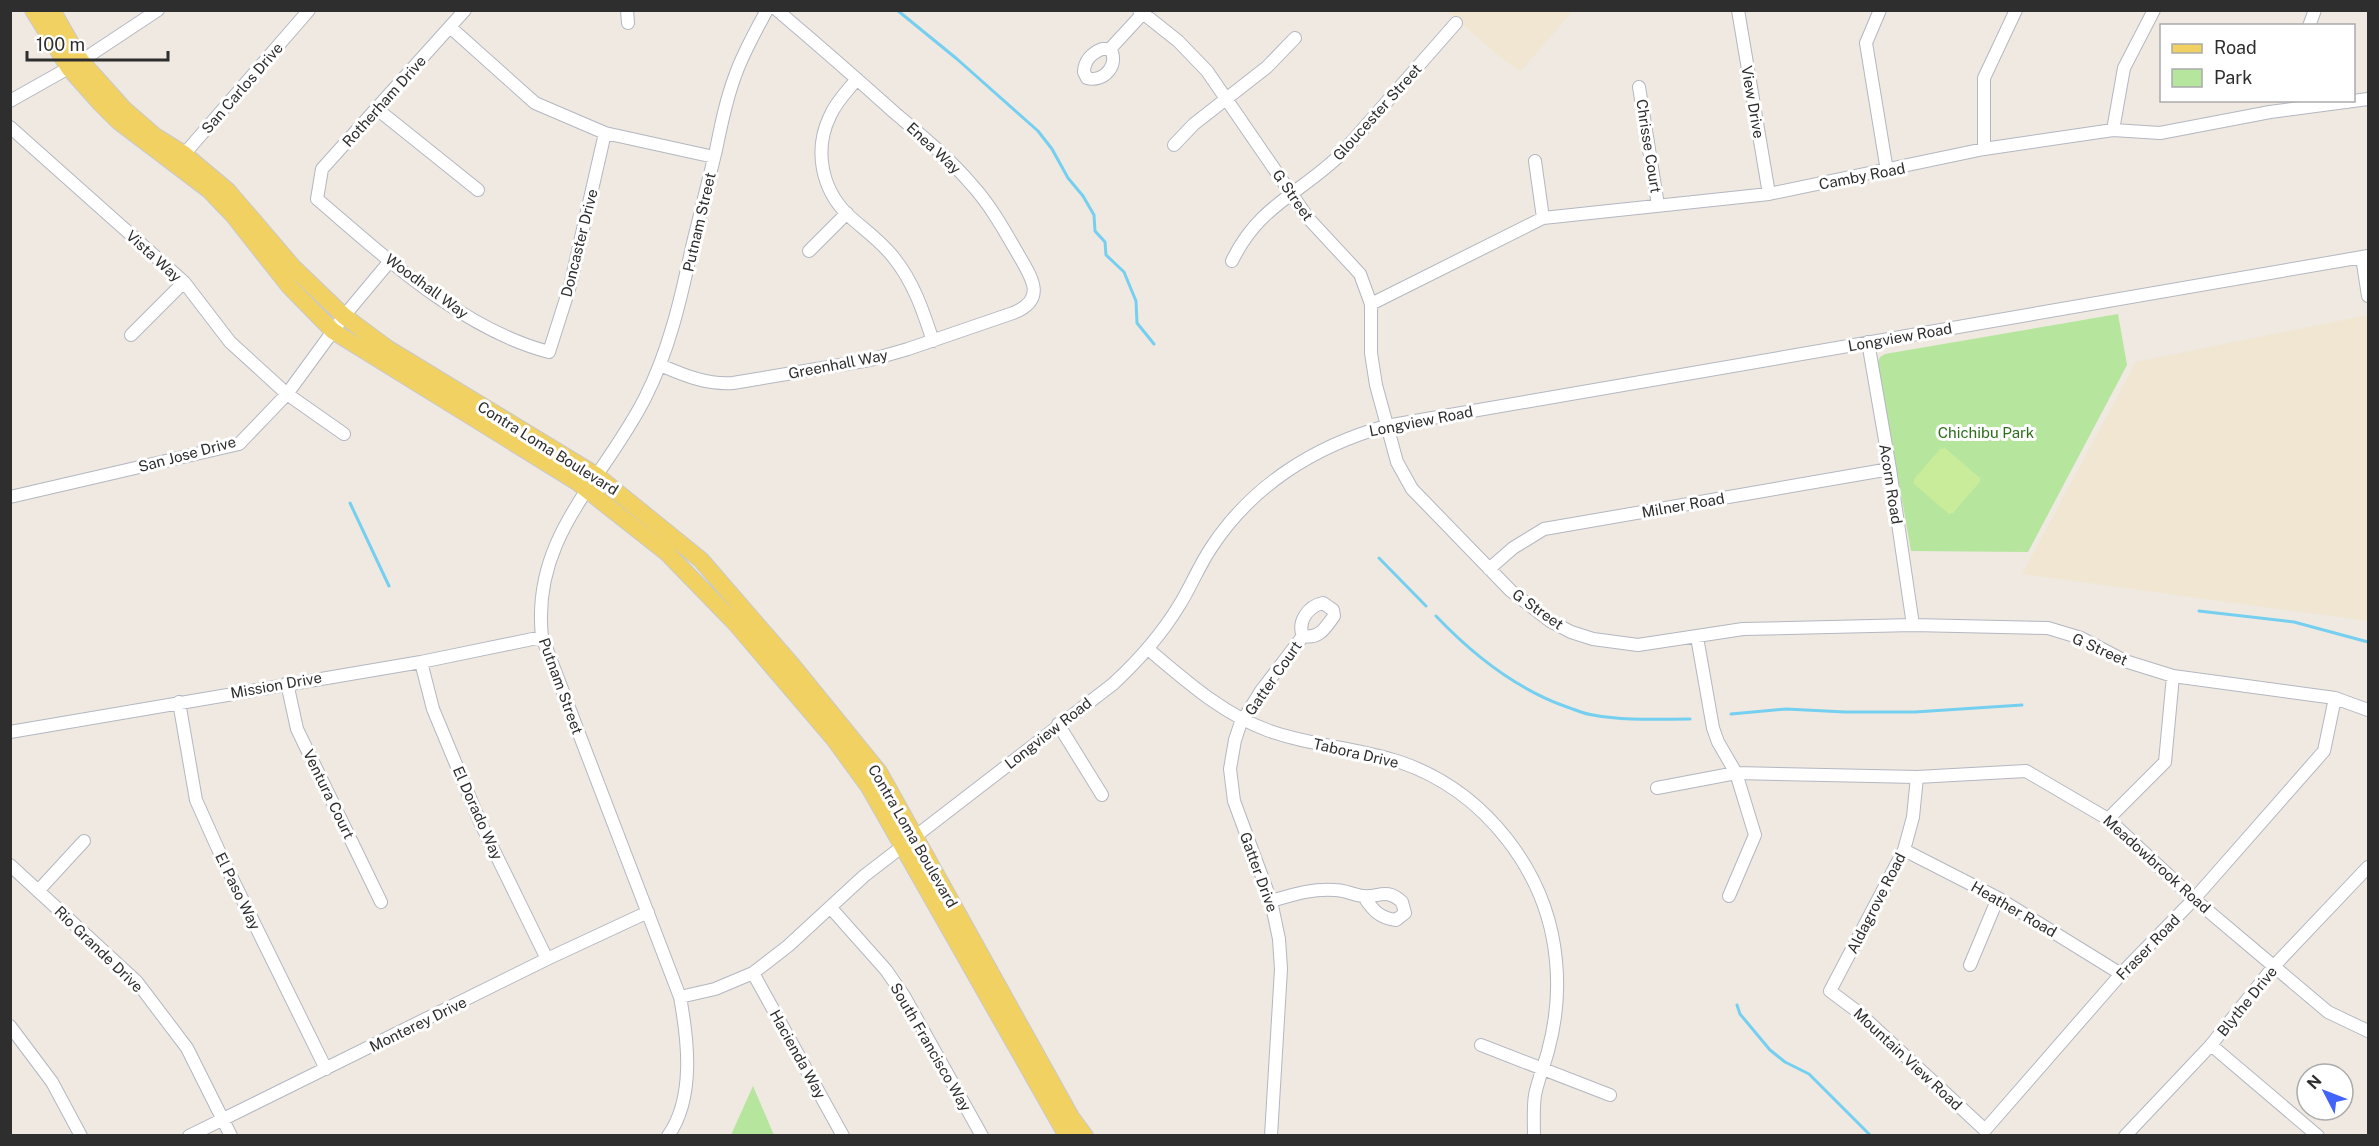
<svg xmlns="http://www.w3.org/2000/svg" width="2379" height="1146" font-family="'Public Sans',sans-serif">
  <rect width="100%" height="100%" fill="#efe9e1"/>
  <path fill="#f0e6d1" d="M1447,11H1573L1521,71L1504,60Z
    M2368,315V621L2022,574L2136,362Z"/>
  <path fill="#b6e59e" d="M2118,314L2127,365L2028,552L1911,551L1878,362L1880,357L1885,354Z
    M753,1086L774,1135H731Z"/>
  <path fill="#c9ec9a" d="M1945,448L1980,478V482L1953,513L1949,514L1914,484V479L1940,449Z"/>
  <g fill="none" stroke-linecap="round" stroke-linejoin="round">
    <path stroke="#75cff0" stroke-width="3" d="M897,10L957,59L1038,131L1052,149L1068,178L1083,196L1094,215L1095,231L1105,242L1106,255L1124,272L1136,301L1137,323L1154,344
      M350,503L389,586
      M1379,558L1426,606
      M2199,611L2294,622L2368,642
      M1436,616C1473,655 1516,689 1567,707C1576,710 1584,714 1593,715C1624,721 1659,719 1690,719
      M1731,714L1786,709L1845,712H1915L2022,705
      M1737,1005L1740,1014L1770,1050L1785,1062L1809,1074L1871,1136"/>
    <g stroke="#b4b7c1" stroke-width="14">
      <path id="minor" d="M465,10L322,169L317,199C384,256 461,329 549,352L570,286L605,133
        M627,10L628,23
        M1139,10L1178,41L1207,71L1308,218L1360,274L1371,304V353L1376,385L1397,462L1412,489L1511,591L1550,621L1571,632L1593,639L1638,645L1743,629L1913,625L2048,628L2081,638L2125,661L2173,676L2335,698L2368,710
        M1738,10L1769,194
        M1880,10L1866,43L1887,171
        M2309,26L2315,10
        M450,27L535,103L605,133L714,157
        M1102,49H1110C1120,64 1104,83 1087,78L1084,72C1084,61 1092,53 1102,49Z
        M1110,49L1146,10
        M857,79C847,91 836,102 830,116C814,149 821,188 847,214C863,229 881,241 894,258C914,283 923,311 933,341
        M1639,87L1658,205
        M10,101L81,61L158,10
        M377,109L478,190
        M10,127L184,282L230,342L287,394L344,434
        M2113,130L2124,68L2154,10
        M1174,145L1194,124L1267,67L1295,38
        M1984,149V78L2016,10
        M180,159L309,10
        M1535,161L1543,218
        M809,251L847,213
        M2362,257L2368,296
        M1232,261C1259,205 1300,194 1341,154L1456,23
        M1371,304L1543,218L1769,194L1984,149L2113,130L2160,133L2270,112L2368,99
        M131,335L184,282
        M1868,342L1890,469L1913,625
        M660,365C684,375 706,385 733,383L870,360L908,349L1013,313C1048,299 1031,277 1018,254C1004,230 991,206 972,185C949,158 922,136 895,113C856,78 817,44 777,10
        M10,497L239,444L287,394L344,316L390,261
        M1489,569L1513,548L1544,529L1890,469
        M1323,603L1333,610L1334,616C1325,628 1320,639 1303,636C1297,622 1308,606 1323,603Z
        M1697,637L1713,728L1718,742L1736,773L1755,835L1729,896
        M1148,649C1185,680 1221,713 1267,730C1310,746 1357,747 1400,762C1485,791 1548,872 1556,961C1559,992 1556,1022 1548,1051C1544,1066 1538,1080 1535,1095C1533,1108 1534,1122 1534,1136
        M421,662L433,709L480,822L547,959
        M287,683L297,729L381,902
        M179,702L196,800L222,858L326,1069
        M1058,724L1102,795
        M10,732L421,662L542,637
        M1917,777L1913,817L1904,850L1830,991L1858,1012L1985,1130L2121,974L2194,899L2324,751L2335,698
        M1657,788L1736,773L1917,777L2026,771L2108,819L2194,899L2328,1012L2368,1031
        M2108,819L2165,762L2173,676
        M1904,850L1998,898L2121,974
        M10,865L137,982L187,1048L231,1136
        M38,891L84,841
        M1271,901C1292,895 1313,888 1335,890C1345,890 1353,895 1363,896C1378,898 1386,887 1402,902L1405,913L1396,920C1379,918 1373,910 1364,897
        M830,907L886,970L904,996L982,1136
        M1970,965L1998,898
        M753,973L843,1136
        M680,997L715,989L753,973L788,946L864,876L1113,684C1139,660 1162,634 1180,604C1191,586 1199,566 1211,548C1252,485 1315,446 1386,426L2368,256
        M10,1026L52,1082L81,1136
        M1481,1045L1610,1095
        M2211,1045L2318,1136
        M189,1136L547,959L648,912
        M668,1136C695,1098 688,1040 680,997L542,637C531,536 603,481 645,398C669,351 681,298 692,247C700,215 708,183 716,150C721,125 726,100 735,76C743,53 755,32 767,10
        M1271,1136L1281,969L1279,939L1271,901L1234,801L1230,769L1235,740L1240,725L1261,691L1303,636
        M2125,1136L2211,1045L2274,966L2368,867"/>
    </g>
    <g stroke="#c9c9c9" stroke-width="18">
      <path id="major" d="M33,10L69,68L100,103L118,121L209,190L233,215L289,286L333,331L577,482L667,553L736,624L834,739L869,787L1067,1136
        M52,10L81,61L124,109L155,136L184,154L228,191L293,267L344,316L387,348L596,475L701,560L792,665L879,772L1071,1117L1085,1136"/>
    </g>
    <use href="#minor" stroke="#fff" stroke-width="12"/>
    <use href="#major" stroke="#f2d163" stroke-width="16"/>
  </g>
  <g text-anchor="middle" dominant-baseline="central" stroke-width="6" stroke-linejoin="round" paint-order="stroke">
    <g font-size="15" fill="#2e2e2e" stroke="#fff">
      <text transform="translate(242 88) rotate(-49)">San Carlos Drive</text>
      <text transform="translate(384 101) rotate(-48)">Rotherham Drive</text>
      <text transform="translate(1753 102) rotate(80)">View Drive</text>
      <text transform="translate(1377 112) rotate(-48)">Gloucester Street</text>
      <text transform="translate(1649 146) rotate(81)">Chrisse Court</text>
      <text transform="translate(934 148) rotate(43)">Enea Way</text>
      <text transform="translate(1862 176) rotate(-11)">Camby Road</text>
      <text transform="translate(1293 195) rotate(55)">G Street</text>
      <text transform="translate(699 222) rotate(-77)">Putnam Street</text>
      <text transform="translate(579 243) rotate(-76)">Doncaster Drive</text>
      <text transform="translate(154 256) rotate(42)">Vista Way</text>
      <text transform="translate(427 286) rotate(36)">Woodhall Way</text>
      <text transform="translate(1900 337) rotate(-10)">Longview Road</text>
      <text transform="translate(838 364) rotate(-11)">Greenhall Way</text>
      <text transform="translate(1421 421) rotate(-11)">Longview Road</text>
      <text transform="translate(548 448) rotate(32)">Contra Loma Boulevard</text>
      <text transform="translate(187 454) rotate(-15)">San Jose Drive</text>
      <text transform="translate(1891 484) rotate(81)">Acorn Road</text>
      <text transform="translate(1683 505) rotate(-10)">Milner Road</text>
      <text transform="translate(1538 609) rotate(35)">G Street</text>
      <text transform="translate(2100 649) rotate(24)">G Street</text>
      <text transform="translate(1273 678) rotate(-55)">Gatter Court</text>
      <text transform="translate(276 685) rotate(-10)">Mission Drive</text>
      <text transform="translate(561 686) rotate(70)">Putnam Street</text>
      <text transform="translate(1048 733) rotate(-38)">Longview Road</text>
      <text transform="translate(1356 753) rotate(13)">Tabora Drive</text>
      <text transform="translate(329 794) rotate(64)">Ventura Court</text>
      <text transform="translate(478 813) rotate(66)">El Dorado Way</text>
      <text transform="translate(913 836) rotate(60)">Contra Loma Boulevard</text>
      <text transform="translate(2157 864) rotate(42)">Meadowbrook Road</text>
      <text transform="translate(1259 872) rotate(70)">Gatter Drive</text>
      <text transform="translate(238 891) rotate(64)">El Paso Way</text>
      <text transform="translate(1876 903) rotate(-63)">Aldagrove Road</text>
      <text transform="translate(2014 909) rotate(30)">Heather Road</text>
      <text transform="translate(2148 947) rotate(-46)">Fraser Road</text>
      <text transform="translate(99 949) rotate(44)">Rio Grande Drive</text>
      <text transform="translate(2247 1001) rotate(-51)">Blythe Drive</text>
      <text transform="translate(418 1024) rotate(-26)">Monterey Drive</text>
      <text transform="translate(931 1047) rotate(60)">South Francisco Way</text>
      <text transform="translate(798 1054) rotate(61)">Hacienda Way</text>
      <text transform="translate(1908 1059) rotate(43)">Mountain View Road</text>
    </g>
    <g font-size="15" fill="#2c6e1b" stroke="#fff">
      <text x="1986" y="432">Chichibu Park</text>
    </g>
  </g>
  <rect width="2379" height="1146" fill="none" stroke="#2e2e2e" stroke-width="24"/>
  <rect x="2160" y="24" width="195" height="78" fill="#ffffff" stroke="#ababab" stroke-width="1.5"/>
  <rect x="2172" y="44" width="30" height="9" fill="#f2d163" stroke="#ababab" stroke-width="1.5"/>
  <text x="2214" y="54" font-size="18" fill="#2e2e2e">Road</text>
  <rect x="2172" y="69" width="30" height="18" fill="#b6e59e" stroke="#ababab" stroke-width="1.5"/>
  <text x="2214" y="84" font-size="18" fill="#2e2e2e">Park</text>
  <g transform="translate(2325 1092) rotate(312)"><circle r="28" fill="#ffffff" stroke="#ababab" stroke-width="1.5"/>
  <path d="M0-4.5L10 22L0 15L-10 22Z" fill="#4264fb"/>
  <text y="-9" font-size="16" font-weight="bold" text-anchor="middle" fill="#2e2e2e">N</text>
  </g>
  <path d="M27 51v9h141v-9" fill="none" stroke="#2e2e2e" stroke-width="3"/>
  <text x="36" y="51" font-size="18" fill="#2e2e2e" stroke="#ffffff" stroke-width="4.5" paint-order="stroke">100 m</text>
</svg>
